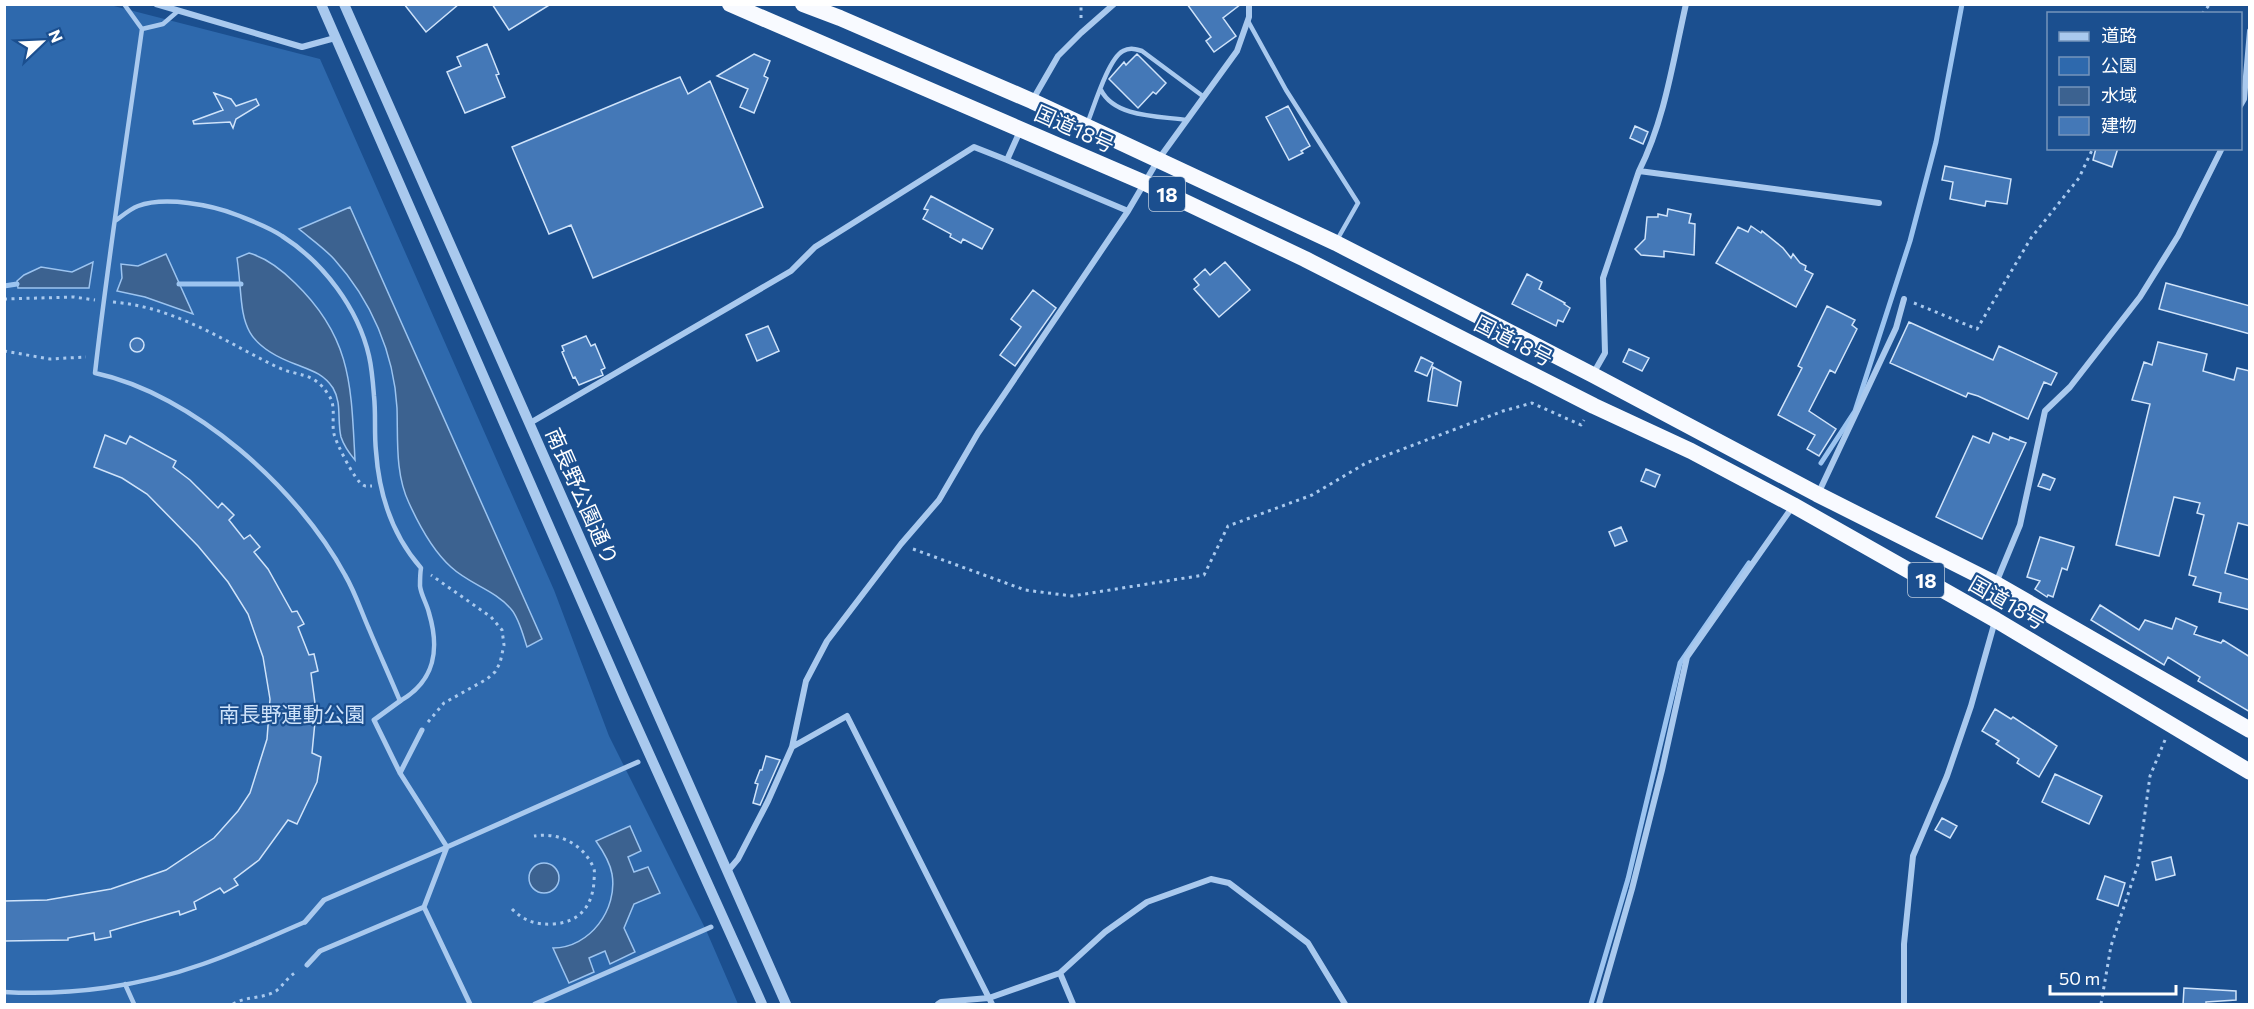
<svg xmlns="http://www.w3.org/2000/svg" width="2254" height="1009" font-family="Commissioner,'Noto Sans JP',sans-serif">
  <rect width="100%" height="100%" fill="#1b4f8f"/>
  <path fill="#2e69ad" d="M5,5H110L320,59L554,590L609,736L706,930L738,1004H5Z"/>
  <path fill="#3c6290" stroke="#9cc4f0" stroke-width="1.5" d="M350,207L542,639L527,647C523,635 519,618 511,609C495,590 469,584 451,567C433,551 419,525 409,503C395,474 398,439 397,408C394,353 371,300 334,259C324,248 311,239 299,229Z
    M249,253C267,258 282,270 295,283C352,338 351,386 355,460C349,453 344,446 341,437C337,420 342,403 333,388C323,373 310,370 295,364C233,341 245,313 237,258Z
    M166,254L193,314L145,297L117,291L122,278L121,264L138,266Z
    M93,262L89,288H18L17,281L24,275L41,267L72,272Z
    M630,826L641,851L628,857L634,872L648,867L660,893L634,904L624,928L635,952L610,964L605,951L589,958L594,972L569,983L553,948C590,948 618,909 612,874C610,862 603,851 596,841Z
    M529 878a15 15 0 1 1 30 0a15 15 0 1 1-30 0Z"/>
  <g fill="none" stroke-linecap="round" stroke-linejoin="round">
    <path stroke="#9cc4f0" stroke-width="5" d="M179,284H241
      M4,286L17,284
      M1821,463L1855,411L1910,241L1936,142L1962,4
      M1591,1004L1628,879L1680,663L1749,563"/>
  </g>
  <path fill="#4478b7" stroke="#cfe3fa" stroke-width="1.5" d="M404,4H459L426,32Z
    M492,4H551L509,30Z
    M1187,4H1241L1223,18L1236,36L1214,52L1206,41L1211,37Z
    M487,44L499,74L496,75L505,97L465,113L447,72L461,66L457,57Z
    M754,54L770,61L764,76L768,78L754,113L740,107L748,89L717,76Z
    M1137,54L1166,83L1156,94L1153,92L1138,108L1109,79L1124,62L1126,65Z
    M680,77L688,94L710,81L763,207L593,278L571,225L549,234L512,147Z
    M214,93L231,99L236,106L256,99L259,105L236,119L233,128L230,122L194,124L193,121L223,110Z
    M1288,106L1310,146L1301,151L1303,153L1289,160L1266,117Z
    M1635,126L1648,132L1643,144L1630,138Z
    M2096,148H2118L2112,167L2093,160Z
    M1945,166L2011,179L2007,204L1986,201L1985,206L1950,199L1953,182L1942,180Z
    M931,196L993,229L982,249L963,239L961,243L950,237L951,234L923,219L928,210L924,209Z
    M1668,209L1691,214L1689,223L1695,224L1694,255L1664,251V257L1641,255L1635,249L1645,239L1647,217H1658V214L1667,216Z
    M1751,226L1761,233L1762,231L1783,248L1791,258L1793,254L1800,263L1806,266L1805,270L1813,274L1796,307L1716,263L1738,227L1748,232Z
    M1225,262L1250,290L1219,317L1194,289L1199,285L1194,279L1205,269L1210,275Z
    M1527,274L1542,282L1539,289L1565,303L1564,304L1570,308L1563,322L1558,320L1556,326L1512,304Z
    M2166,283L2250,306V334L2159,309Z
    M1033,290L1056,308L1015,366L1000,355L1021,327L1011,319Z
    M1827,306L1855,320L1852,325L1857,329L1835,373L1830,370L1809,411L1836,429L1819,456L1807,449L1815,435L1778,415L1802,368L1798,366Z
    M1909,322L1993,360L1999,346L2057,373L2051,385L2044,382L2028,419L1978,396L1968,393L1966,397L1890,363Z
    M768,326L779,351L757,361L746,335Z
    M586,336L591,346L595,344L605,368L601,370L603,375L579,385L575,377L573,378L562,352L564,351L562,346Z
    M130 345a7 7 0 1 1 14 0a7 7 0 1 1-14 0Z
    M2158,342L2207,354L2203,371L2234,380L2237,368L2250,371V526L2238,523L2225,573L2250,580V610L2219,602L2221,593L2193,585L2196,577L2189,575L2204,515L2197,513L2200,503L2174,497L2159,556L2116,545L2150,404L2132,400L2144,362L2152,365Z
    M1629,349L1649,358L1642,371L1623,362Z
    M1421,357L1433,363L1427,376L1415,371Z
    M1433,367L1461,382L1457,406L1428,401Z
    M1993,433L2009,440L2010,437L2026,443L1982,539L1936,517L1973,436L1989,443Z
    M105,435L126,444L130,436L176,461L173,467L190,480L218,508L222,503L234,515L229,520L244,539L250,535L260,547L254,552L268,569L292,612L297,611L304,624L298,627L309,655L314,654L318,671L311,673L316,711L312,753L321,757L317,782L297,824L288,820L259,860L234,879L238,885L224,893L220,888L194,902L196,909L180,915L179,911L110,931L111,937L95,940L94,933L68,938V940L4,941V901L47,900L111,889L166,870L214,838L238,811L250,793L267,739L270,699L263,657L248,614L228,582L198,546L147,494L122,478L94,467Z
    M1646,469L1660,475L1655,487L1641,481Z
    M2043,474L2055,479L2050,490L2038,486Z
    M1621,527L1627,541L1615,546L1609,532Z
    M2040,537L2074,547L2067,570L2062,568L2053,597L2048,595L2047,597L2035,589L2040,581L2027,577Z
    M2100,605L2139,630L2145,620L2172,629L2176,618L2197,627L2194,634L2221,643L2223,640L2250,657V712L2198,681L2200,677L2168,657L2164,665L2091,620Z
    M1995,709L2011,719L2013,717L2057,746L2039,777L2017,763L2019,759L1996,744L1999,741L1982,731Z
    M766,756L780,760L760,805L753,803L758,784L755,783L760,770H762Z
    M2055,774L2102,796L2089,824L2042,802Z
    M1942,818L1957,826L1950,838L1935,830Z
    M2171,857L2175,875L2156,880L2152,862Z
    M2105,876L2125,883L2118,906L2097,899Z
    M2184,988L2236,991V1000L2206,1002V1005H2183Z"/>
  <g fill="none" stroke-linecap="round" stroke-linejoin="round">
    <path stroke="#a9c9ee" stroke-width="3" stroke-dasharray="3 4.5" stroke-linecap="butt" d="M2202,14L2210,4
      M1081,18V4
      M4,299L74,297L95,300
      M113,302C175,307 224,341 277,367C298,377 313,371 328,394C337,406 331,420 334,434C336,443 355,481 363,485C366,487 368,486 372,486
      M1914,303L1977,329L2031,238L2079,178L2093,148
      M4,351L50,359L86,357
      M913,549L1025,590L1072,596L1204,575L1228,526L1312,495L1366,463L1503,411L1532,403L1581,425L1584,420
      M428,722L444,703L487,679L495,672L500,663L504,645L502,630L491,617L431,575
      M512,909C524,921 536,925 554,924C579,922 592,907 594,882C594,878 595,872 594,869C584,844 559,832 534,836
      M233,1004C246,996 263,999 276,991C284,985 288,976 298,971
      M2101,1004L2111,946L2138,864L2150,776L2165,740"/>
    <path stroke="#a9c9ee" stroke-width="4.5" d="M124,4L142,29L163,24L178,11
      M1248,21L1286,90L1358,203L1337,240
      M1101,90C1115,118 1160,116 1187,120
      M1087,124C1094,107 1108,59 1123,51C1130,47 1135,49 1142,51L1204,97
      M115,221C122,216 130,209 138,206C165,196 212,205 237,215C252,221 269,227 282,236C323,262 358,308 369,356C372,369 373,383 374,396C376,414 374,433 376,451C379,494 392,535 421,568C420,574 420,580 420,586C421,595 427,604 429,613C440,650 435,681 400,701C390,677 379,653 369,629C361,611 355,592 345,575C298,488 193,394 95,373C108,258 126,144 142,29
      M125,984L134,1004
      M4,992C71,996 141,986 203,964C238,952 272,936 305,922"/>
    <path stroke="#a9c9ee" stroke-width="5" d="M400,701L374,720L400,773L447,847L638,762
      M400,773L422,730
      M305,922L324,900L447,847L424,907
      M307,965L320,951L424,907L470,1004
      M535,1004L711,927"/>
    <path stroke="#a9c9ee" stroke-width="6" d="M156,4L302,47L335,38
      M1032,101L1058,56L1081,33L1114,4
      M2240,106L2244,99L2250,31
      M1007,160L1128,211
      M1639,171C1665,119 1673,61 1686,4
      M1593,374L1605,353L1603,278L1639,171L1879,203
      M530,423L791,271L815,247L974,147L1007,160L1020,131
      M1818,494L1896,328L1904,299
      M1996,583L2020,525L2045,411L2070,387L2140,297L2178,236L2222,148
      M792,747L847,716L992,1004
      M727,872L738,859L768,801L792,747L806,681L827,641L901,544L939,500L978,433L1128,211L1158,160L1237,51L1249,17V4
      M1060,973L1073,1004
      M938,1004L941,1002L989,998L1060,973L1105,932L1147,902L1211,879L1229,883L1308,943L1345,1004
      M1599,1004L1632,889L1662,770L1687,657L1793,506
      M1904,1004V944L1913,856L1947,776L1971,706L1995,621"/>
    <path stroke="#a9c9ee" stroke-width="10" d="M321,4L624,698L762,1004
      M344,4L786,1004"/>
    <path stroke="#f8faff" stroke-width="16" d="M730,4L1145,183L1305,259L1594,406L1691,451L1793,505L1996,620L2250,772
      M803,4L840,18L1032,101L1336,243L1593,375L1817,494L1996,584L2250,730"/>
  </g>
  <g text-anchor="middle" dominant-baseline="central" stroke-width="4.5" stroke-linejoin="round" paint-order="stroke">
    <g fill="#1b4f8f" stroke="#bbcadd" stroke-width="1.5">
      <rect x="1149" y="177" width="36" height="34" rx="4.5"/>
      <rect x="1908" y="563" width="36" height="34" rx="4.5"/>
    </g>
    <g font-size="20" font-weight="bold" fill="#fff">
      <text x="1167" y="194">18</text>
      <text x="1926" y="580">18</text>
    </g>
    <g font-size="21" fill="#fff" stroke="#1b4f8f">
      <text transform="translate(1075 128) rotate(24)">国道18号</text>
      <text transform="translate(1514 340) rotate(27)">国道18号</text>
      <text transform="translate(583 496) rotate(66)">南長野公園通り</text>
      <text transform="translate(2008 602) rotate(30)">国道18号</text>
    </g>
    <g font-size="21" fill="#cfe3fa" stroke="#1b4f8f">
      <text x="292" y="713">南長野運動公園</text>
    </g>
  </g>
  <rect width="2254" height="1009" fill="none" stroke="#ffffff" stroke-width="12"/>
  <rect x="2047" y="12" width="195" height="138" fill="#1b4f8f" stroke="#7695bc" stroke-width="1.5"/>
  <rect x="2059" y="32" width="30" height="9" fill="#a9c9ee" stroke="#7695bc" stroke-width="1.5"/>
  <text x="2101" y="42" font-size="18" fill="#ffffff">道路</text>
  <rect x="2059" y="57" width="30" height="18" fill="#2e69ad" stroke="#7695bc" stroke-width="1.5"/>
  <text x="2101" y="72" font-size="18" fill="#ffffff">公園</text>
  <rect x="2059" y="87" width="30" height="18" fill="#3c6290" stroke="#7695bc" stroke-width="1.5"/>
  <text x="2101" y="102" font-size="18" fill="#ffffff">水域</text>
  <rect x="2059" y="117" width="30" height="18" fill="#4478b7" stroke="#7695bc" stroke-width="1.5"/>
  <text x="2101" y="132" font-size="18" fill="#ffffff">建物</text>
  <g transform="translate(42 42) rotate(67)" stroke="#1b4f8f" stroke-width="4.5" paint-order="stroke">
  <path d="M0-4.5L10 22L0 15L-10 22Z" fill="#ffffff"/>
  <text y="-9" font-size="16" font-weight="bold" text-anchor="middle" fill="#ffffff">N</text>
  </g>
  <path d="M2050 985v9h126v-9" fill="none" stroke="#ffffff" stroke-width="3"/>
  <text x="2059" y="985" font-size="18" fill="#ffffff" stroke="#1b4f8f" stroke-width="4.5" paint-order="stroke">50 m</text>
</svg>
